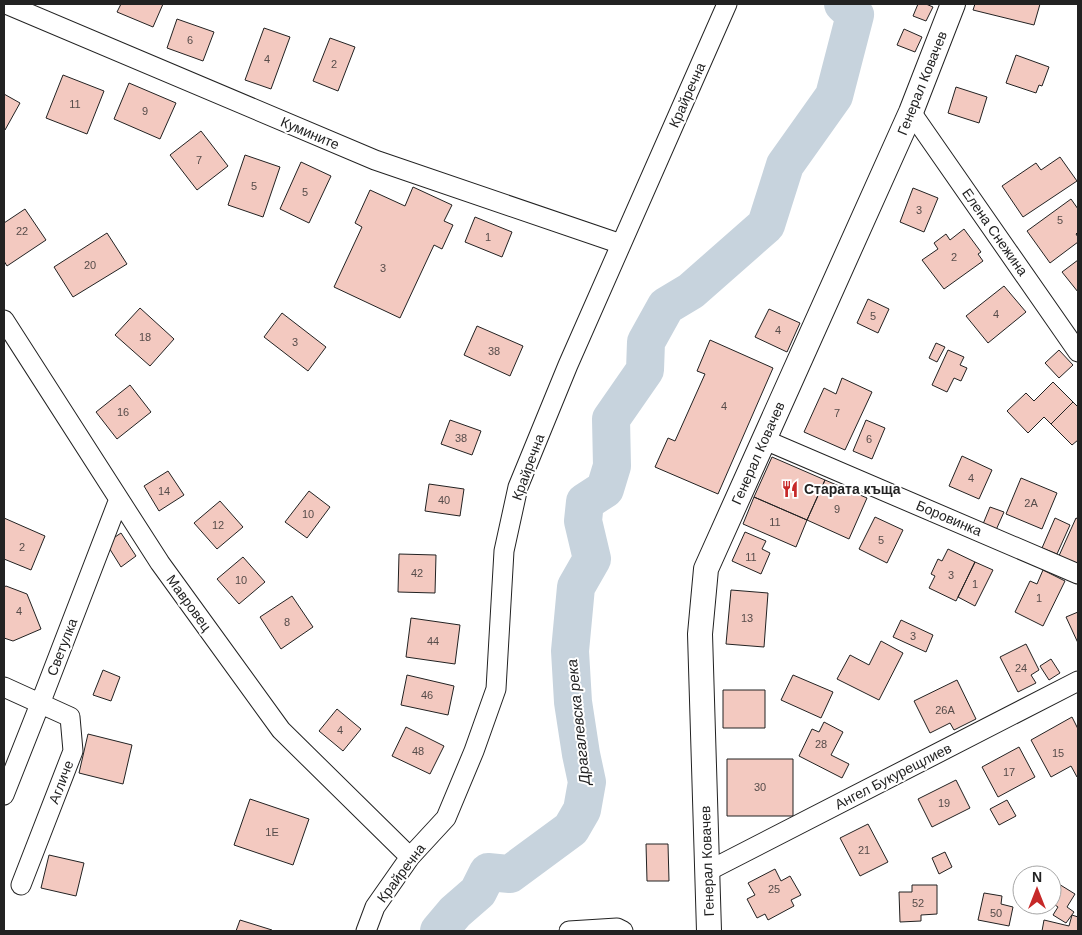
<svg xmlns="http://www.w3.org/2000/svg" width="1082" height="935" font-family="Arial,sans-serif">
  <rect width="100%" height="100%" fill="#fff"/>
  <g fill="none" stroke-linecap="round" stroke-linejoin="round">
    <path stroke="#c7d3dd" stroke-width="38" d="M439,931L455,912L478,892L488,872L510,874L571,829L582,810L587,782L581,754L573,702L570,651L576,587L592,559L583,521L585,502L605,489L612,466L611,419L645,370L646,342L666,306L691,291L766,225L785,165L834,96L855,15L843,4"/>
  </g>
  <path fill="#f3c9c0" stroke="#222" d="M121,4H163L153,27L117,12Z
    M918,4H926L933,7L926,21L913,16Z
    M975,4H1040L1034,25L973,10Z
    M177,19L214,32L203,61L167,48Z
    M264,28L290,37L271,89L245,80Z
    M904,29L922,37L915,52L897,45Z
    M330,38L355,47L338,91L313,81Z
    M1016,55L1049,67L1042,86L1039,85L1036,93L1006,83Z
    M63,75L104,91L87,134L46,118Z
    M129,83L176,103L160,139L114,119Z
    M956,87L987,97L979,123L948,113Z
    M4,94L20,103L5,130L4,129Z
    M201,131L228,166L197,190L170,155Z
    M245,155L280,167L263,217L228,205Z
    M1060,157L1077,181L1023,217L1002,186L1036,163L1041,170Z
    M301,162L331,176L309,223L280,209Z
    M413,187L452,205L444,221L453,225L442,249L434,245L400,318L334,287L362,227L355,223L370,190L405,206Z
    M913,188L938,198L924,232L900,222Z
    M1071,199L1078,209V232L1076,234L1078,237V242L1050,263L1027,231Z
    M25,209L46,240L7,266L4,261V223Z
    M475,217L512,232L502,257L465,242Z
    M964,229L981,252L978,254L983,261L944,289L922,260L938,249L934,243L946,234L950,240Z
    M107,233L127,264L73,297L54,267Z
    M1078,260V292L1062,272Z
    M1004,286L1026,312L988,343L966,316Z
    M868,299L889,309L878,333L857,323Z
    M140,308L174,339L150,366L115,335Z
    M769,309L800,323L787,352L755,337Z
    M282,313L326,347L308,371L264,337Z
    M477,326L523,346L510,376L464,355Z
    M710,340L773,368L718,494L655,467L668,438L675,441L705,374L697,371Z
    M936,343L945,347L937,362L929,358Z
    M948,350L964,357L960,365L967,368L961,381L954,378L947,392L932,385Z
    M1059,350L1073,365L1059,378L1045,363Z
    M842,378L872,392L845,450L804,432L824,388L836,394Z
    M1053,382L1073,402L1051,424L1044,417L1028,433L1007,411L1026,393L1034,401Z
    M130,385L151,412L117,439L96,412Z
    M1073,402L1078,407V440L1072,445L1051,424Z
    M450,420L481,431L472,455L441,444Z
    M866,420L885,428L872,459L853,451Z
    M962,456L992,470L979,499L949,486Z
    M772,457L825,480L807,520L754,497Z
    M168,471L184,495L159,511L144,486Z
    M1021,478L1057,493L1042,529L1006,514Z
    M825,480L867,498L849,539L807,520Z
    M429,484L464,489L460,516L425,511Z
    M309,491L330,507L307,538L285,522Z
    M754,497L807,520L796,547L743,524Z
    M220,501L243,527L217,549L194,523Z
    M990,507L1004,512L996,530L983,524Z
    M875,517L903,530L887,563L859,549Z
    M4,518L45,536L31,570L4,559Z
    M1055,518L1070,525L1057,554L1042,548Z
    M1076,518L1078,519V567L1058,558Z
    M745,532L766,541L762,549L770,553L761,574L732,561Z
    M121,533L136,556L121,567L106,543Z
    M948,549L975,562L956,601L929,588L935,576L931,574L938,559L942,561Z
    M399,554L436,555L435,593L398,592Z
    M243,557L265,582L239,604L217,579Z
    M975,562L993,570L975,606L958,597Z
    M1043,570L1065,581L1043,626L1015,612L1030,581L1037,584Z
    M6,586L27,594L41,629L13,641L4,638V587Z
    M731,590L768,593L764,647L726,644Z
    M292,596L313,627L281,649L260,617Z
    M1078,612V643L1066,617Z
    M411,618L460,625L455,664L406,657Z
    M901,620L933,635L926,652L893,637Z
    M881,641L903,653L879,700L837,679L850,655L869,665Z
    M1026,644L1039,670L1031,675L1036,683L1018,692L1000,657Z
    M1051,659L1060,673L1049,680L1040,666Z
    M103,670L120,677L111,701L93,695Z
    M407,675L454,686L448,715L401,705Z
    M793,675L833,692L821,718L781,700Z
    M957,680L976,719L954,730L950,723L930,733L914,701Z
    M723,690H765V728H723Z
    M337,709L361,729L343,751L319,731Z
    M1072,717L1078,729V776L1077,777L1071,766L1051,777L1031,740Z
    M824,722L843,732L831,755L849,764L842,778L799,756L812,729L819,732Z
    M406,727L444,746L430,774L392,756Z
    M88,734L132,745L123,784L79,773Z
    M1019,747L1035,777L998,797L982,767Z
    M727,759H793V816H727Z
    M956,780L970,808L932,827L918,799Z
    M250,799L309,819L293,865L234,845Z
    M1007,800L1016,816L999,825L990,809Z
    M868,824L888,862L860,876L840,838Z
    M646,844H668L669,881H647Z
    M945,852L952,867L939,874L932,858Z
    M49,855L84,863L76,896L41,888Z
    M775,869L781,881L790,876L801,895L791,900L794,906L768,920L765,914L757,918L747,899L755,895L748,883Z
    M1054,881L1075,894L1067,907L1074,912L1066,923L1053,915L1058,907L1052,903V885Z
    M912,885H937V914L921,915V921L900,922L899,892H912Z
    M984,893L1002,896L1001,904L1013,907L1009,926L978,920Z
    M1072,915L1078,917V931H1042L1044,920L1069,926Z
    M240,920L272,930V931H236Z"/>
  <g fill="none" stroke-linecap="round" stroke-linejoin="round">
    <g stroke="#222" stroke-width="21">
      <path id="minor" d="M6,4L375,160L621,244
        M911,112L1078,352
        M4,320L160,563L281,730L410,857
        M765,440L1078,574
        M4,687L70,717L73,751L21,885
        M4,795L40,704L119,499
        M708,871L1078,681
        M366,931L375,907L410,857L446,818L474,751L496,689L504,551L518,487L568,365L727,4
        M569,931L617,928L623,931"/>
    </g>
    <g stroke="#222" stroke-width="26">
      <path id="tertiary" d="M709,931L700,634L706,569L911,112L953,4"/>
    </g>
    <use href="#minor" stroke="#fff" stroke-width="19"/>
    <use href="#tertiary" stroke="#fff" stroke-width="24"/>
  </g>
  <defs>
    <g id="restaurant-bare" transform="scale(1.35)"><path d="M-5-6h1v4h1v-4h1v4h1v-4h1v5L-1.5 .5V6h-2V.5L-5-1ZM5-6V6H3V1.5H1.5Q1.5-4 5-6Z" fill="#c62828" stroke="#fff" stroke-width="2.5" paint-order="stroke"/></g>
  </defs>
  <g fill-rule="evenodd">
    <use href="#restaurant-bare" x="790" y="489"/>
  </g>
  <g text-anchor="middle" dominant-baseline="central" stroke-width="4" stroke-linejoin="round" paint-order="stroke">
    <g font-size="11" fill="#564c4a">
      <text x="190" y="40">6</text>
      <text x="267" y="59">4</text>
      <text x="334" y="64">2</text>
      <text x="75" y="104">11</text>
      <text x="145" y="111">9</text>
      <text x="199" y="160">7</text>
      <text x="254" y="186">5</text>
      <text x="305" y="192">5</text>
      <text x="919" y="210">3</text>
      <text x="1060" y="220">5</text>
      <text x="22" y="231">22</text>
      <text x="488" y="237">1</text>
      <text x="954" y="257">2</text>
      <text x="90" y="265">20</text>
      <text x="383" y="268">3</text>
      <text x="996" y="314">4</text>
      <text x="873" y="316">5</text>
      <text x="778" y="330">4</text>
      <text x="145" y="337">18</text>
      <text x="295" y="342">3</text>
      <text x="494" y="351">38</text>
      <text x="724" y="406">4</text>
      <text x="123" y="412">16</text>
      <text x="837" y="413">7</text>
      <text x="461" y="438">38</text>
      <text x="869" y="439">6</text>
      <text x="971" y="478">4</text>
      <text x="164" y="491">14</text>
      <text x="444" y="500">40</text>
      <text x="1031" y="503">2А</text>
      <text x="837" y="509">9</text>
      <text x="308" y="514">10</text>
      <text x="775" y="522">11</text>
      <text x="218" y="525">12</text>
      <text x="881" y="540">5</text>
      <text x="22" y="547">2</text>
      <text x="751" y="557">11</text>
      <text x="417" y="573">42</text>
      <text x="951" y="575">3</text>
      <text x="241" y="580">10</text>
      <text x="975" y="584">1</text>
      <text x="1039" y="598">1</text>
      <text x="19" y="611">4</text>
      <text x="747" y="618">13</text>
      <text x="287" y="622">8</text>
      <text x="913" y="636">3</text>
      <text x="433" y="641">44</text>
      <text x="1021" y="668">24</text>
      <text x="427" y="695">46</text>
      <text x="945" y="710">26А</text>
      <text x="340" y="730">4</text>
      <text x="821" y="744">28</text>
      <text x="418" y="751">48</text>
      <text x="1058" y="753">15</text>
      <text x="1009" y="772">17</text>
      <text x="760" y="787">30</text>
      <text x="944" y="803">19</text>
      <text x="272" y="832">1Е</text>
      <text x="864" y="850">21</text>
      <text x="774" y="889">25</text>
      <text x="918" y="903">52</text>
      <text x="996" y="913">50</text>
    </g>
    <g font-size="14" fill="#222" stroke="#fff">
      <text transform="translate(922 83) rotate(-68)">Генерал Ковачев</text>
      <text transform="translate(687 95) rotate(-66)">Крайречна</text>
      <text transform="translate(310 133) rotate(23)">Кумините</text>
      <text transform="translate(995 232) rotate(55)">Елена Снежина</text>
      <text transform="translate(758 453) rotate(-66)">Генерал Ковачев</text>
      <text transform="translate(528 467) rotate(-70)">Крайречна</text>
      <text transform="translate(949 518) rotate(23)">Боровинка</text>
      <text transform="translate(189 603) rotate(54)">Мавровец</text>
      <text transform="translate(62 647) rotate(-69)">Светулка</text>
      <text transform="translate(893 776) rotate(-27)">Ангел Букурещлиев</text>
      <text transform="translate(61 782) rotate(-69)">Агличе</text>
      <text transform="translate(707 861) rotate(-92)">Генерал Ковачев</text>
      <text transform="translate(401 873) rotate(-53)">Крайречна</text>
    </g>
    <g font-size="14" font-weight="bold" fill="#222" stroke="#fff" text-anchor="start">
      <text x="804" y="489">Старата къща</text>
    </g>
    <g font-size="15" font-style="italic" fill="#222" stroke="#fff">
      <text transform="translate(578 722) rotate(-96)">Драгалевска река</text>
    </g>
  </g>
  <rect width="1082" height="935" fill="none" stroke="#222222" stroke-width="10"/>
  <g transform="translate(1037 890)"><circle r="24" fill="#ffffff" stroke="#a7a7a7"/>
  <path d="M0-4L9 19L0 12L-9 19Z" fill="#c62828"/>
  <text y="-8" font-size="14" font-weight="bold" text-anchor="middle" fill="#222222">N</text>
  </g>
</svg>
